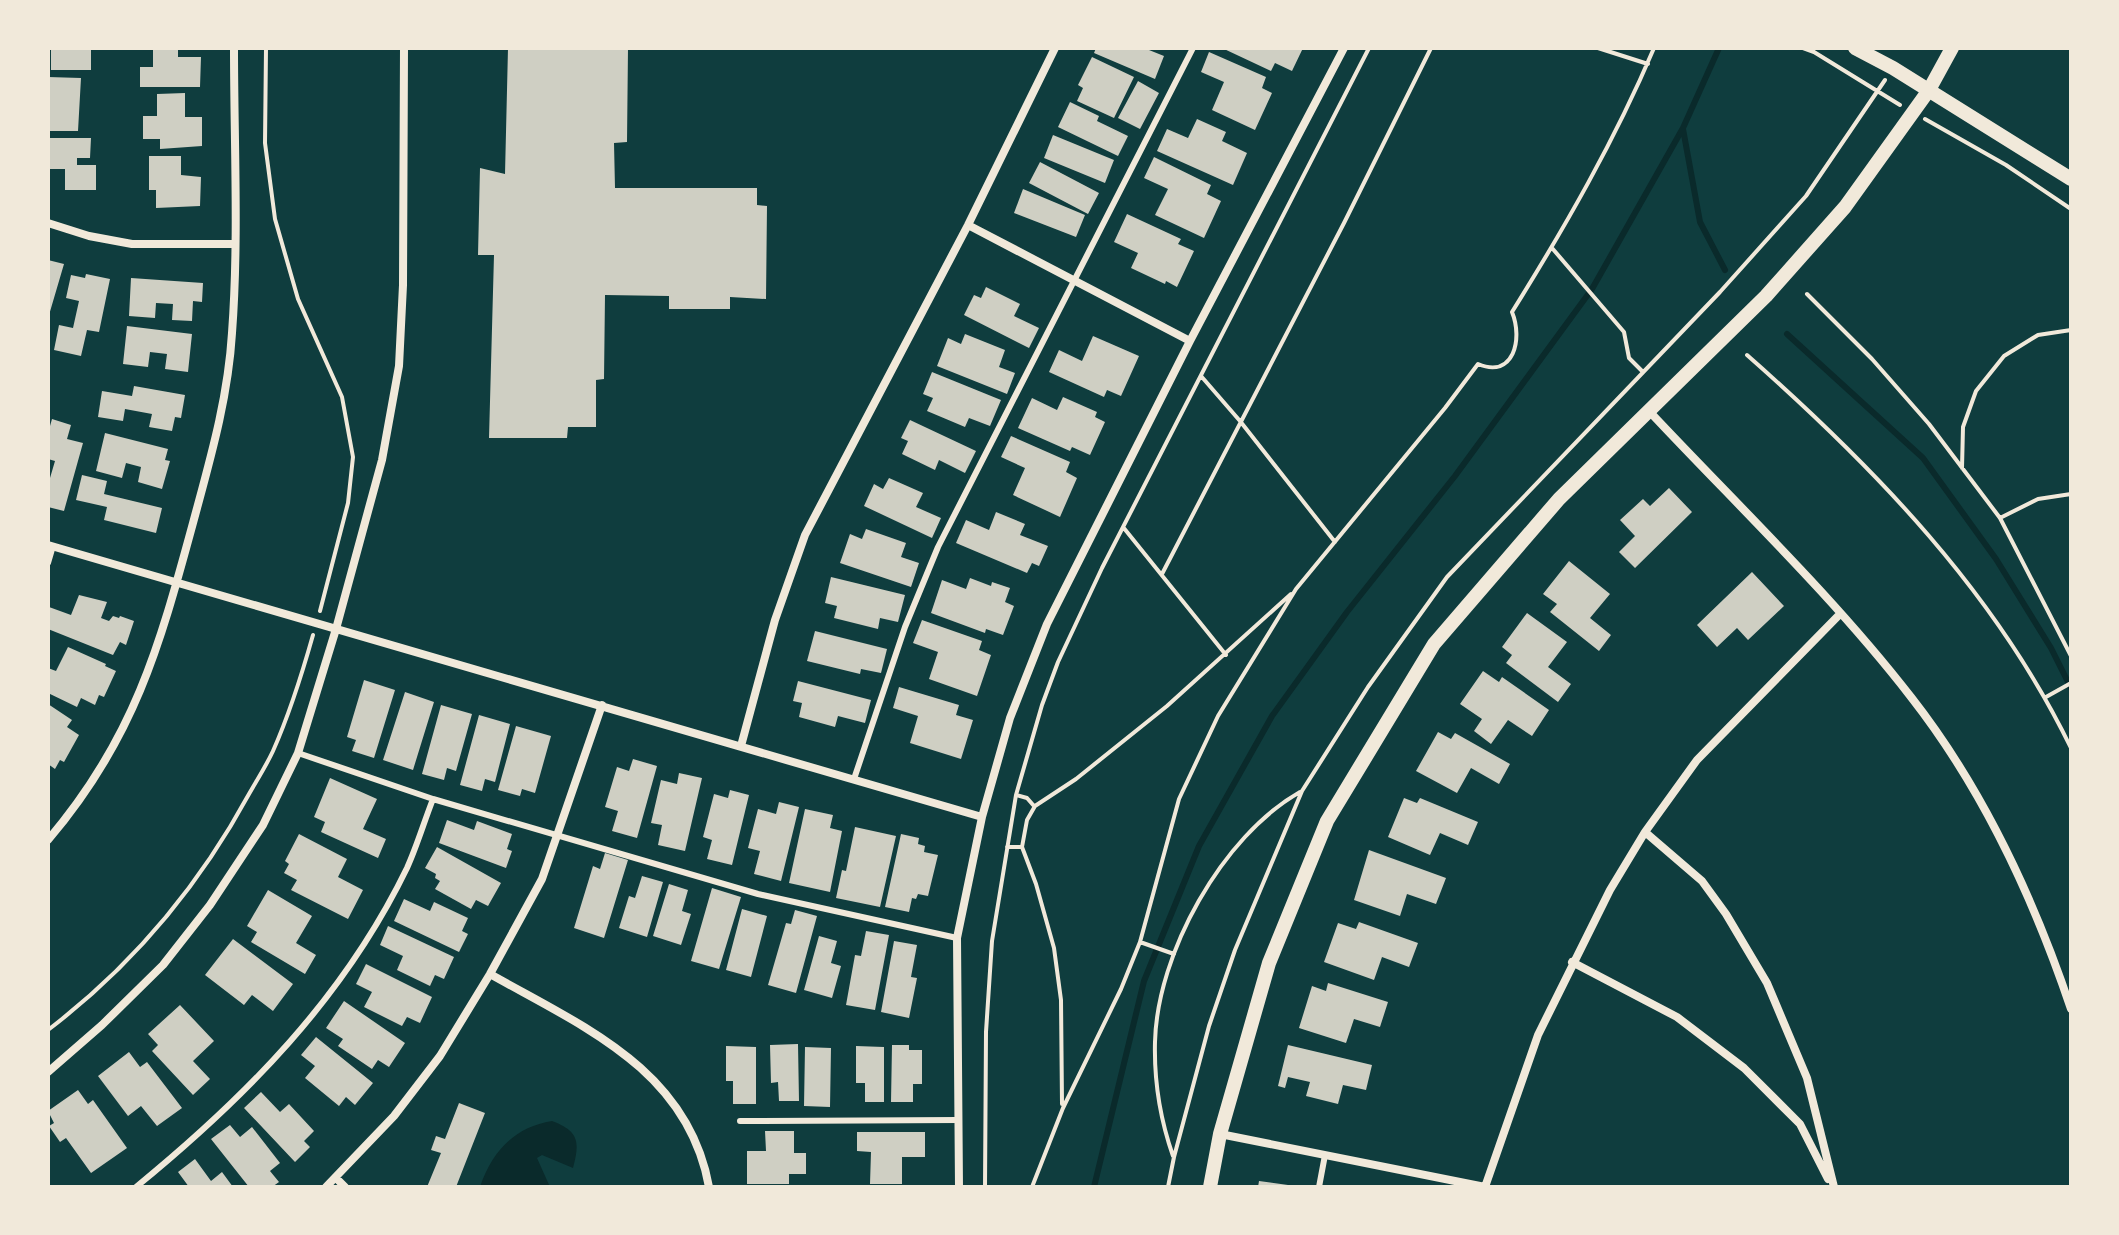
<svg xmlns="http://www.w3.org/2000/svg" width="2119" height="1235" font-family="Helvetica,sans-serif">
  <rect width="100%" height="100%" fill="#0f3d3e"/>
  <path fill="#0a2a2b" d="M552,1121C579,1131 580,1142 573,1168L542,1155L537,1158L550,1187H480C492,1151 515,1127 552,1121Z"/>
  <g fill="none" stroke-linecap="round" stroke-linejoin="round">
    <path stroke="#0a2a2b" stroke-width="6" d="M1683,129L1700,222L1725,270
      M1787,334L1923,458L1996,559L2051,648L2071,688
      M1094,1187L1144,981L1199,846L1272,716L1347,612L1455,476L1592,289L1683,128L1719,48"/>
  </g>
  <path fill="#cfcfc3" d="M51,48H91V70H51Z
    M153,48H178V57H201L200,87H140V67H153Z
    M508,48H628L627,142L614,143L615,188H757V205L767,206L766,299L730,297V309H669V296L605,295L604,379L596,380V427H568L567,438H489L494,255H478L480,168L505,174Z
    M1096,48H1144L1164,56L1155,79L1094,53Z
    M1222,48H1303L1292,71L1275,63L1271,71Z
    M1209,52L1266,77L1262,88L1272,93L1255,130L1212,110L1224,82L1201,72Z
    M1092,57L1134,77L1114,118L1077,101L1083,88L1078,85Z
    M48,77L81,78L78,131H48Z
    M1138,81L1159,93L1140,129L1118,118Z
    M185,93V117H202V146L160,149V139H143V116H157V94Z
    M1070,102L1099,116L1097,121L1128,136L1118,156L1058,127Z
    M1197,119L1226,132L1222,141L1247,153L1233,185L1157,151L1167,129L1188,138Z
    M1053,135L1114,160L1105,183L1044,158Z
    M48,138H91L90,158H77V165H96V190H65V169H48Z
    M149,156H181V175L201,177L200,206L156,208V190H149Z
    M1154,157L1211,185L1207,194L1221,201L1204,238L1155,215L1168,189L1144,178Z
    M1040,162L1099,193L1088,214L1029,183Z
    M1023,189L1085,215L1076,237L1014,213Z
    M1127,214L1181,239L1178,244L1194,251L1177,287L1166,281L1165,284L1131,268L1138,253L1114,242Z
    M48,260L64,264L49,315H48Z
    M86,274L110,279L99,332L87,330L81,356L54,350L59,325L73,328L79,301L66,298L71,275L85,278Z
    M131,278L203,283L202,302L193,301L192,321L172,320L173,304L156,303L155,318L129,316Z
    M986,287L1020,304L1014,316L1039,328L1029,348L964,315L974,295L981,298Z
    M127,326L192,334L188,372L165,369L167,354L150,352L148,367L123,364Z
    M965,334L1005,350L999,367L1015,373L1007,394L937,366L948,338L961,344Z
    M1093,336L1139,356L1121,396L1107,390L1104,397L1049,372L1059,350L1082,361Z
    M932,372L1001,400L990,426L969,418L965,427L927,411L933,398L923,394Z
    M134,386L185,395L181,418L175,417L172,431L149,427L152,414L125,409L123,421L98,417L102,391L132,396Z
    M1063,397L1097,412L1095,417L1105,422L1090,455L1072,447L1070,451L1018,428L1032,398L1057,410Z
    M52,419L71,425L67,439L83,443L64,511L48,507V477L50,478L55,461L48,459V433Z
    M910,420L976,451L965,473L939,460L935,470L902,454L908,441L901,438Z
    M105,433L168,449L165,460L170,461L162,489L138,482L141,467L126,463L122,478L96,471Z
    M1011,436L1070,462L1066,472L1077,478L1060,517L1013,495L1025,468L1001,457Z
    M82,475L107,481L104,494L162,508L156,533L104,520L107,507L76,500Z
    M889,478L923,493L916,507L941,518L932,538L864,506L874,484L883,489Z
    M1669,488L1692,512L1635,568L1619,552L1635,536L1620,520L1643,499L1650,506Z
    M996,512L1025,524L1020,535L1048,546L1039,566L1032,563L1027,573L956,543L966,520L989,530Z
    M866,529L906,543L901,557L919,563L911,587L840,563L850,534L862,539Z
    M1569,561L1610,594L1590,618L1611,635L1599,651L1550,612L1557,604L1543,594Z
    M1752,572L1784,606L1748,640L1737,628L1717,647L1697,625Z
    M831,577L905,595L898,622L880,618L878,629L834,618L837,606L825,603Z
    M970,578L991,586L992,582L1010,588L1005,602L1014,606L1003,635L986,629L985,633L931,613L942,580L966,589Z
    M79,595L107,602L101,618L109,621L113,616L119,618L120,616L134,621L126,645L120,642L113,655L48,629L49,607L71,615Z
    M1527,613L1567,642L1548,667L1571,684L1558,702L1506,663L1512,655L1502,647Z
    M922,620L982,641L979,650L991,655L977,696L929,679L938,652L913,643Z
    M815,631L887,649L881,673L861,669L860,674L807,661Z
    M68,647L106,664L105,666L116,671L104,697L99,695L95,705L81,698L77,707L48,693V668L56,671Z
    M1483,671L1499,682L1502,677L1549,710L1532,736L1508,720L1491,744L1474,731L1482,719L1460,704Z
    M364,680L395,690L374,758L352,751L356,740L347,737Z
    M798,681L871,700L865,723L838,716L835,727L799,717L802,703L793,701Z
    M899,687L959,705L956,715L973,720L961,759L910,743L918,716L893,708Z
    M405,692L434,702L413,770L383,760Z
    M48,704L72,720L67,727L79,735L64,762L60,760L55,769L48,764Z
    M441,705L472,714L456,771L447,768L444,780L422,774Z
    M479,715L510,724L495,782L485,779L482,791L460,785Z
    M516,726L551,736L535,793L522,789L520,796L498,790Z
    M1438,732L1451,739L1455,733L1510,764L1499,784L1471,768L1457,793L1416,771Z
    M633,759L657,766L637,838L612,831L618,811L605,807L617,767L629,771Z
    M679,773L702,778L685,851L658,845L662,825L651,823L661,780L677,784Z
    M330,778L377,799L363,829L386,839L378,858L321,832L325,822L314,817Z
    M730,790L749,795L732,865L707,859L712,840L703,837L714,794L728,798Z
    M1404,798L1417,803L1420,798L1478,822L1468,845L1440,833L1430,855L1388,837Z
    M779,802L799,807L781,881L754,874L760,851L748,848L758,809L776,814Z
    M805,809L833,815L830,828L842,831L830,892L789,883Z
    M447,820L474,830L477,821L512,834L507,849L512,851L506,868L439,843Z
    M855,827L896,836L880,907L836,898L842,870L846,871Z
    M299,834L347,859L338,877L363,890L348,919L291,890L297,880L284,873L289,864L285,861Z
    M901,834L919,838L918,844L925,846L924,852L938,855L928,896L918,894L916,899L912,898L909,912L885,907Z
    M437,847L501,883L488,906L476,900L471,909L435,889L440,881L435,878L436,874L425,868Z
    M1369,850L1446,878L1436,904L1407,894L1400,916L1354,900Z
    M605,853L628,860L604,938L574,928L593,866L600,869Z
    M642,876L663,882L647,937L619,928L629,896L635,898Z
    M669,884L688,890L682,911L691,914L681,945L653,936Z
    M712,888L741,897L719,969L691,961Z
    M268,890L312,916L296,943L316,955L305,974L251,942L257,932L247,926Z
    M404,899L430,911L434,902L468,918L462,931L468,934L459,952L394,921Z
    M742,909L767,916L751,977L726,970Z
    M795,910L817,916L796,993L768,985L786,923L791,924Z
    M1359,922L1418,943L1409,967L1382,957L1374,980L1324,962L1338,923L1356,929Z
    M388,926L454,957L444,979L435,975L430,986L397,970L403,956L380,945Z
    M866,931L889,935L875,1010L846,1005L855,955L861,956Z
    M819,936L837,941L831,963L841,966L832,998L804,990Z
    M233,939L293,984L273,1011L252,995L244,1005L205,975Z
    M894,941L917,945L911,977L917,978L909,1018L881,1012Z
    M366,964L432,997L420,1023L407,1017L402,1026L364,1007L372,992L356,984Z
    M1328,983L1388,1002L1380,1027L1354,1019L1346,1043L1299,1028L1312,986L1326,991Z
    M344,1001L405,1043L389,1067L378,1060L372,1069L338,1046L343,1039L326,1028Z
    M180,1005L214,1041L193,1061L210,1079L193,1095L152,1051L158,1045L148,1034Z
    M316,1037L373,1083L355,1105L346,1097L339,1106L305,1078L315,1066L301,1055Z
    M798,1044L799,1101H779L778,1082L771,1083L770,1045Z
    M892,1045H909V1050H922V1084H913V1102H891Z
    M1288,1045L1372,1065L1366,1090L1343,1085L1338,1104L1306,1096L1310,1082L1288,1077L1285,1088L1278,1086Z
    M726,1046L756,1047V1104H733V1081H726Z
    M856,1046L884,1047V1102H865V1083H856Z
    M805,1047L831,1048L830,1107L804,1106Z
    M129,1052L140,1067L147,1062L182,1108L157,1126L141,1106L128,1116L98,1076Z
    M78,1090L88,1104L93,1100L127,1148L91,1173L66,1138L60,1142L49,1126L54,1123L48,1111Z
    M261,1092L280,1112L289,1104L314,1131L304,1141L310,1147L295,1162L244,1108Z
    M459,1103L485,1113L456,1187H427L441,1153L431,1150L436,1136L445,1139Z
    M230,1125L240,1137L252,1127L280,1163L270,1171L279,1182L272,1187H249L211,1139Z
    M765,1131H794V1153H806V1174H789V1184H747V1151H766Z
    M857,1132H925V1157H902V1184H870L871,1152L857,1151Z
    M195,1159L211,1181L222,1172L233,1187H189L178,1172Z
    M1259,1181L1288,1185L1287,1187H1258Z"/>
  <g fill="none" stroke-linecap="round" stroke-linejoin="round">
    <path stroke="#f1e9da" stroke-width="4" d="M266,48L265,143L275,219L298,299L342,397L353,457L348,503L320,611
      M1598,48L1648,64
      M1803,48L1814,52L1900,105
      M1925,119L2006,165L2071,209
      M1552,248L1624,332L1629,358L1643,372
      M1807,294L1872,359L1929,424L2000,518L2038,499L2071,494
      M1747,355C1875,468 1996,593 2071,748
      M1201,376L1240,421L1335,542
      M1962,468L1963,427L1976,391L2004,356L2038,335L2071,330
      M2000,518L2071,656
      M1123,527L1226,655
      M1162,574L1344,223L1431,48
      M2046,697L2071,683
      M1016,795L1027,798L1034,806
      M1007,847H1022
      M1140,942L1174,954
      M48,1030C132,966 199,886 249,794C257,780 266,766 273,751C289,715 302,674 313,635
      M1062,1104L1061,1000L1054,948L1036,884L1022,847L1027,820L1035,806L1076,779L1167,706L1291,594
      M1173,1156C1160,1119 1154,1081 1155,1042C1157,954 1222,836 1300,792
      M985,1187L986,1032L992,941L1016,795L1042,705L1058,662L1102,568L1369,48
      M1032,1187L1063,1108L1121,989L1140,942L1179,799L1218,716L1296,589L1445,408L1478,364C1514,379 1523,339 1512,312C1565,227 1615,140 1654,48
      M1168,1187L1174,1157L1209,1026L1235,950L1302,791L1368,687L1447,577L1720,292L1806,196L1885,80"/>
    <path stroke="#f1e9da" stroke-width="6" d="M48,563L53,546
      M298,753L433,799L758,894L957,938
      M854,779L905,627L938,547L1193,48
      M740,1121L959,1120
      M136,1187C246,1097 344,998 407,868C417,846 424,822 433,799
      M1319,1187L1325,1155"/>
    <path stroke="#f1e9da" stroke-width="8" d="M48,223L89,236L132,244H234
      M968,225L1190,341
      M1649,411C1737,505 1832,595 1911,697C1983,789 2034,899 2071,1009
      M48,545L982,817
      M741,746L775,620L805,535L968,225L1055,48
      M1645,832L1702,881L1726,914L1767,983L1807,1078L1834,1187
      M48,840C134,739 159,648 193,523C210,460 228,399 232,333C239,239 234,143 234,48
      M1572,962L1677,1017L1744,1068L1800,1124L1828,1179
      M490,974C584,1027 688,1070 709,1187
      M48,1072L102,1025L163,965L210,905L263,825L298,753L336,629L382,460L399,366L403,285L404,48
      M1220,1134L1485,1187
      M336,1178L345,1187
      M326,1187L394,1116L440,1056L490,974L542,879L602,705
      M959,1187L957,938L982,817L1010,718L1047,624L1190,341L1344,48
      M1485,1187L1538,1035L1610,890L1645,832L1697,760L1840,614"/>
    <path stroke="#f1e9da" stroke-width="14" d="M1855,48L1893,68L2071,179
      M1210,1187L1220,1134L1269,963L1327,821L1434,644L1559,499L1766,296L1845,207L1929,90L1952,48"/>
  </g>
  <rect width="2119" height="1235" fill="none" stroke="#f1e9da" stroke-width="100"/>
</svg>
